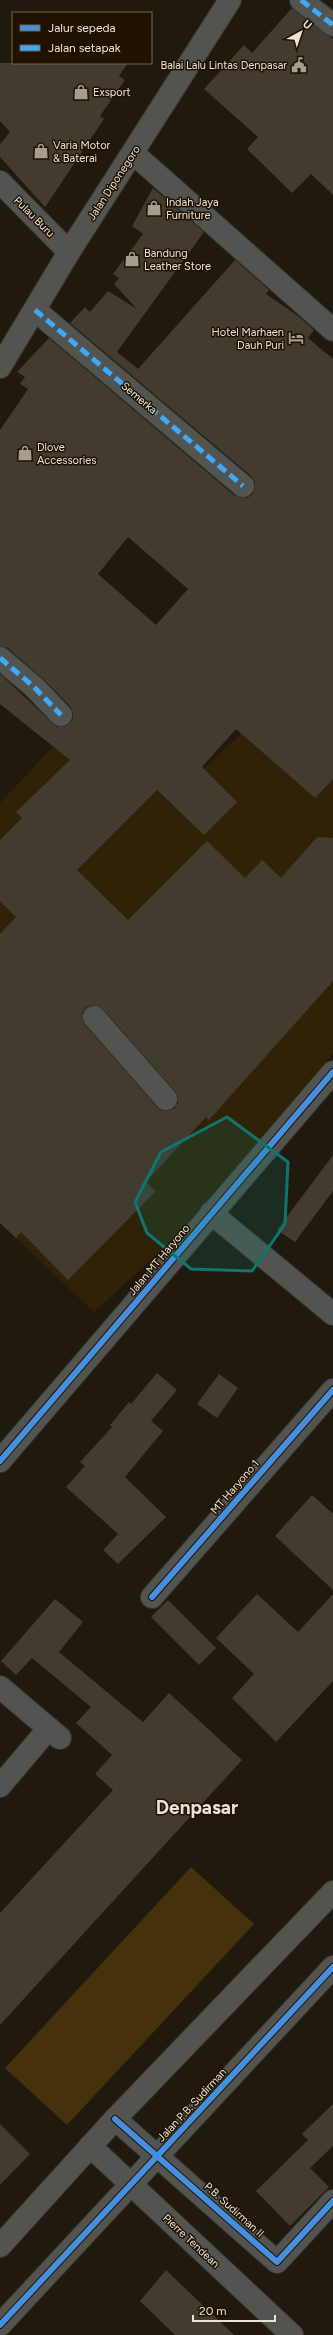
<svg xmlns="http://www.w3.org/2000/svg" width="333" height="2335" font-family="Figtree,sans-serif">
  <rect width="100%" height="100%" fill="#201a0e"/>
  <path fill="#302206" d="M297,681L333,714V1053L224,1193L94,1312L0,1223V803L71,728L92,726L169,802Z"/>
  <path fill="#45310c" d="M191,1867L254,1924L67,2125L5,2068Z"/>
  <path fill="#413b30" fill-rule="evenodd" d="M292,8L333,39V195L311,174L292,193L247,149L258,137L204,89L244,45L252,53Z
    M0,63H128L119,76L125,80L100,116L104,119L45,207L0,157V144L10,132L0,121Z
    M153,188L204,232L117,352L138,369L235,260L269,290L266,294L298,316L314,330L308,338L333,359V779L315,798L236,729L202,767L237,802L204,835L157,790L77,870L128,920L207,841L245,878L262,860L281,878L317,837L333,838V981L209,1120L206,1117L146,1182L156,1191L68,1280L21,1232L16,1238L0,1223V934L16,917L0,901V840L22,818L16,812L70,760L0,704V674L57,727H64L69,724L73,719V712L70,706L42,678L8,648L0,646V430L28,389L20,384L25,377L17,372L49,338L235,496L247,498L253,494L255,482L251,476L70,323L85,307L90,312L108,291L137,309L114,284L119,278L113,274L143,234L132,226ZM128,537L188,589L156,625L98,574ZM92,1005L103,1009L175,1091L178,1103L174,1109L162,1111L157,1107L85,1025L82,1019V1013L86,1007Z
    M333,1155V1191L295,1242L277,1230Z
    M157,1373L177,1390L151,1421L163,1431L125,1477L166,1517L118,1564L103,1550L118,1534L66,1487L85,1466L80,1462L112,1427L110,1425L129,1402L131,1404Z
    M219,1374L238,1388L217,1418L197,1404Z
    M312,1495L333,1514V1590L275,1536Z
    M257,1594L298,1632L333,1594V1681L276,1742L232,1698L254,1674L216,1638Z
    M55,1599L83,1622L59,1652L143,1722L169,1693L242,1760L0,2025V1913L113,1790L95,1774L112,1755L76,1723L91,1707L32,1658L16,1675L1,1661Z
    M168,1600L216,1648L199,1665L151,1617Z
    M333,2104V2146L310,2168L329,2187L290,2226L256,2191L308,2140L302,2134Z
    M0,2124L30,2154L0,2185Z
    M166,2270L234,2335H175L140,2301Z"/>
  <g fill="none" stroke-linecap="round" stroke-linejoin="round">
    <g stroke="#3b352c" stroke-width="24">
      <path id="minor" d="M301,0L333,25
        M133,153L333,330
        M0,182L69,252
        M35,310L243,486
        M0,658L34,687L61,715
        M94,1017L166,1099
        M211,1213L333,1314
        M0,1461L333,1072
        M152,1597L333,1390
        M0,1687L60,1738
        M0,1786L49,1728
        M115,2119L277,2262L333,2201
        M90,2146L292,2335"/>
    </g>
    <g stroke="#3b352c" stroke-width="24">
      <path id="major" d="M0,367L69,252L230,0
        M0,2246L115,2119L333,1892
        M0,2325L333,1967"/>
    </g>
    <use href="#minor" stroke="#525451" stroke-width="22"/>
    <use href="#major" stroke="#53544f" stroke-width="22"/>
    <path stroke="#3fa9f5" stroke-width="5" stroke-dasharray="10 5" stroke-linecap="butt" d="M301,0L333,25
      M35,310L243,486
      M0,658L34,687L61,715"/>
    <g stroke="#1f1200" stroke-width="8">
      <path id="cycleway" d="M0,1461L333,1072
        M152,1597L333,1390
        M115,2119L277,2262L333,2201
        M0,2325L333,1967"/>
    </g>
    <use href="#cycleway" stroke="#468fdf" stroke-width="6"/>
  </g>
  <path fill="#0f766e" fill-opacity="0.2" stroke="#0f766e" stroke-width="3" stroke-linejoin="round" d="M227,1117L288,1162L285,1224L252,1271L191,1269L147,1233L135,1202L161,1152Z"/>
  <defs>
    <g id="civic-bare" transform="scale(1.2)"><path d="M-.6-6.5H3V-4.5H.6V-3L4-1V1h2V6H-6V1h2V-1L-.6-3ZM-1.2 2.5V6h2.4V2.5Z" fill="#a59d90" stroke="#1f1200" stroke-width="2.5" paint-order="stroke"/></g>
    <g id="shop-bare" transform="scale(1.2)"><path d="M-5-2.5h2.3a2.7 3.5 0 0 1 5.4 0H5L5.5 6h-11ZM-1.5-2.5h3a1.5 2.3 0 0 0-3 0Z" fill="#a59d90" stroke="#1f1200" stroke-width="2.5" paint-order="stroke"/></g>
    <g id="hotel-bare" transform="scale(1.2)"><path d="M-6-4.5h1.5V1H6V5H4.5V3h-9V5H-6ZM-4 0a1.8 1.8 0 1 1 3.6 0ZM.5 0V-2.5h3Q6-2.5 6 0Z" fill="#a59d90" stroke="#1f1200" stroke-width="2.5" paint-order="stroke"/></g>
  </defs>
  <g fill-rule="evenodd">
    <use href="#civic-bare" x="299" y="65"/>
    <use href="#shop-bare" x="81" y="92"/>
    <use href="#shop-bare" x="41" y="151"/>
    <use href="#shop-bare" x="154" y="208"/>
    <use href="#shop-bare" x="132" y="259"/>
    <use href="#hotel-bare" x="296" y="338"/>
    <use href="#shop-bare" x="25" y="453"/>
  </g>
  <g text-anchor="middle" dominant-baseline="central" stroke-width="3" stroke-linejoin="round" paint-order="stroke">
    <g font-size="11" fill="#ece3d6" stroke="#1f1200" text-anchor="start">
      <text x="287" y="65" text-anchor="end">Balai Lalu Lintas Denpasar</text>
      <text x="93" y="92">Exsport</text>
      <text x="53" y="145">Varia Motor<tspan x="53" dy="13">&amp; Baterai</tspan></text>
      <text x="166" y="202">Indah Jaya<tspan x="166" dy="13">Furniture</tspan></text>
      <text x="144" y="253">Bandung<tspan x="144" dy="13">Leather Store</tspan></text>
      <text x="284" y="332" text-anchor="end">Hotel Marhaen<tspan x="284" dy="13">Dauh Puri</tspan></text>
      <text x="37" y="447">Dlove<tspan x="37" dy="13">Accessories</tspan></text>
    </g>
    <g font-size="11" fill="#ece3d6" stroke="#1f1200">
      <text transform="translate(114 183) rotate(-57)">Jalan Diponegoro</text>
      <text transform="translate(34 217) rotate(45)">Pulau Buru</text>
      <text transform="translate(139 398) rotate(40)">Semerka</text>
      <text transform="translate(159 1260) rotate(-50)">Jalan MT Haryono</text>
      <text transform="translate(235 1487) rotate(-49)">MT Haryono 1</text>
      <text transform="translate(192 2105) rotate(-47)">Jalan P.B. Sudirman</text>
      <text transform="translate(234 2210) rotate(42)">P.B. Sudirman II</text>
      <text transform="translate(191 2241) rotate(43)">Pierre Tendean</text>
    </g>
    <g font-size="19" font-weight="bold" fill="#ece3d6" stroke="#1f1200">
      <text x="197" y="1807">Denpasar</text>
    </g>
  </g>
  <rect x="12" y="12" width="140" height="52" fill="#1f1200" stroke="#716656"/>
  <rect x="20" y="25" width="20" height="6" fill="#468fdf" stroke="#716656"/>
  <text x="48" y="32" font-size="12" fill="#ece3d6">Jalur sepeda</text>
  <rect x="20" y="45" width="20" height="6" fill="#3fa9f5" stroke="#716656"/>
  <text x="48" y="52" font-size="12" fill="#ece3d6">Jalan setapak</text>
  <g transform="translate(301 32) rotate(40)" stroke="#1f1200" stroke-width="3" paint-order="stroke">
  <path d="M0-3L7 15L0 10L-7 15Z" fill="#ece3d6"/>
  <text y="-6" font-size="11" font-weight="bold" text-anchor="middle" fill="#ece3d6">U</text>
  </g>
  <path d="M193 2315v6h82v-6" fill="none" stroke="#ece3d6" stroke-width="2"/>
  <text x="199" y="2315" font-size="12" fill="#ece3d6" stroke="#1f1200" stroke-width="3" paint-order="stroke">20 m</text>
</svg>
